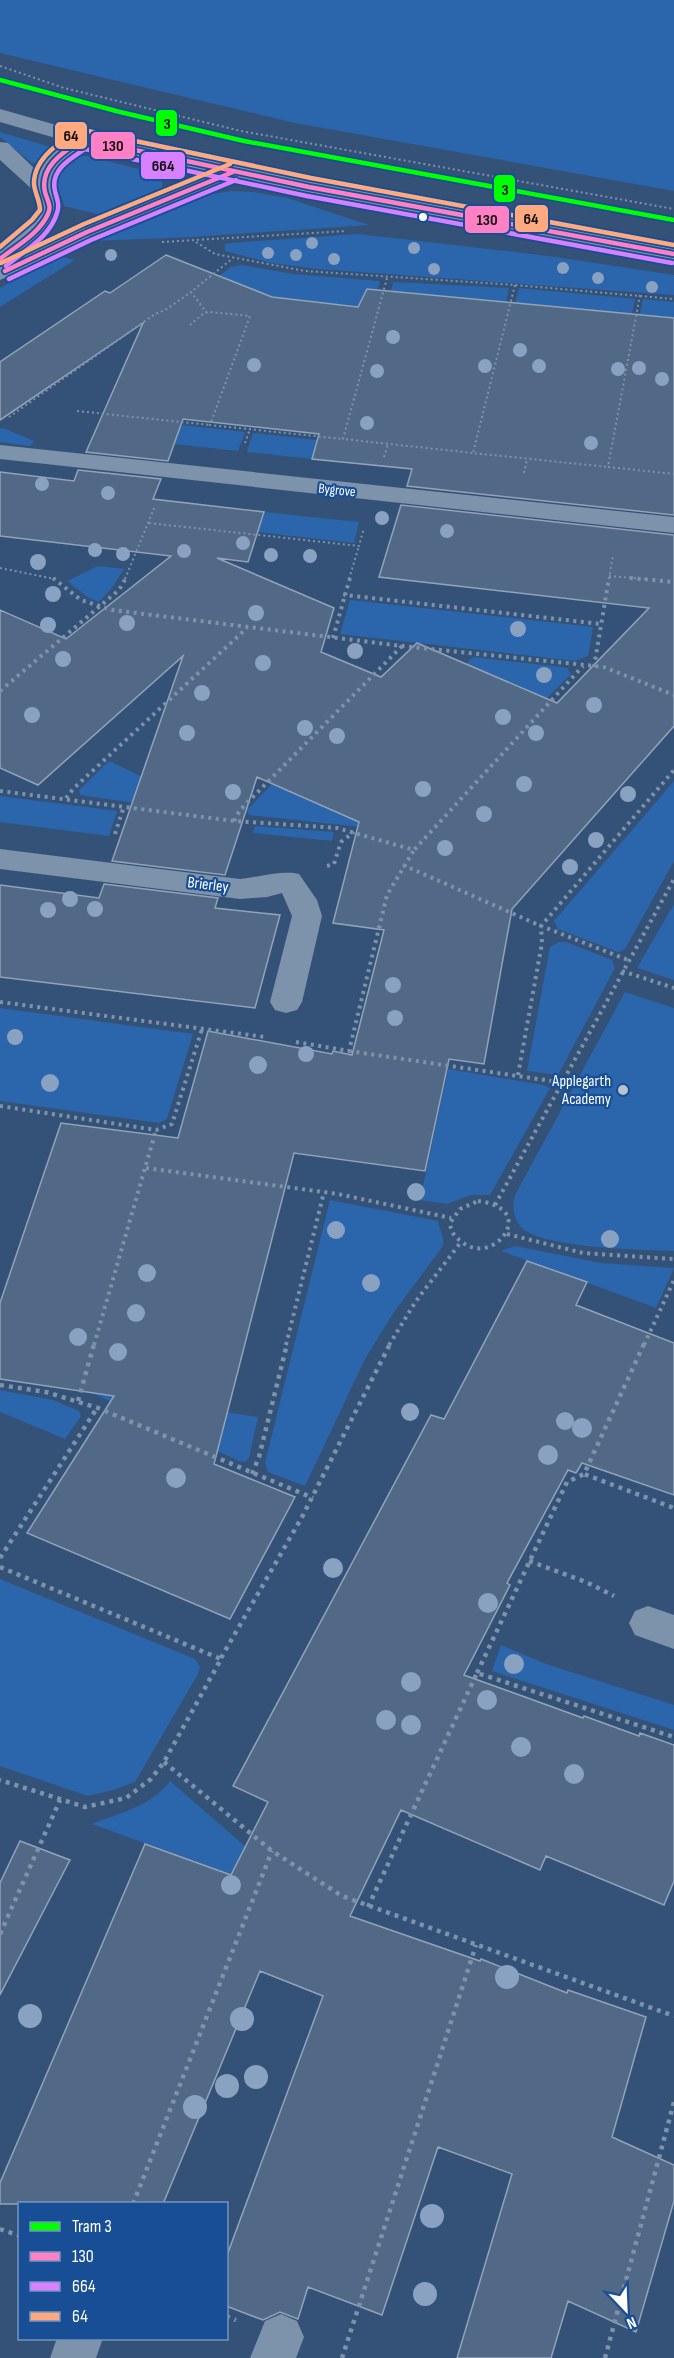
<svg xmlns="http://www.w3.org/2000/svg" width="674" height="2358" font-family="'Sofia Sans Condensed',sans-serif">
  <rect width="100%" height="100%" fill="#345278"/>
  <path fill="#2b65ab" d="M0,0H674V191L295,123L0,53Z
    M0,132L51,147L52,149L36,163H32L0,137Z
    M76,156H87L151,172L161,179L163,189L151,198L101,215L64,206C63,198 59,194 57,187C53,172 64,162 76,156Z
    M232,191L252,192L287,198L369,225L191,237L93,241L92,239C136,219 184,196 232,191Z
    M358,234L549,256L674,275V295L318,269L271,263L225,251V244L231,243Z
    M58,256L75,260L0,307V288Z
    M241,265L294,274L380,281L372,308L202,289L231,267Z
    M393,282L509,288L506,302L391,291Z
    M519,288L635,299L632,314L515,303Z
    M643,299L674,302V318L640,314Z
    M181,425L245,432L238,451L174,444Z
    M3,428L34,441L30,446L0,442V429Z
    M253,433L317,440L312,459L247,452Z
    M264,512L359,522L354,543L258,532Z
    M98,566L124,569L112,588L99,602L89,598L67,581Z
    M350,600L593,627L588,656L575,661L340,634Z
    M473,657L562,667L567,668L571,674L547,698L466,664Z
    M109,761L225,816L80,795L79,790Z
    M674,781V861L625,949L618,952L558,929L554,921Z
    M274,782L371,828L249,815L247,810Z
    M0,796L117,811L109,836L0,822Z
    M255,826L334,832L332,841L253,833Z
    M674,904V980L637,968Z
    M559,942H566L612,960L615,968L558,1075L527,1071L550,947Z
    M625,992L674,1008V1251C642,1250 546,1248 523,1229C513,1220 512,1207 515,1195Z
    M0,1008L193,1034L167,1119L159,1123L0,1101Z
    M448,1069L543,1085L550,1088L490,1195H471L447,1204L420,1200Z
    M330,1200L438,1221C439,1229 445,1238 443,1246L394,1312L365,1359L305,1486L268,1472L265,1463Z
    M515,1246L601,1263L674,1268L656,1308L501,1251Z
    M0,1390L53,1400L79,1411L81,1416L65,1439L0,1412Z
    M88,1391L258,1417L249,1458L245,1462L239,1461Z
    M0,1579L195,1659L200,1667L198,1674L135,1782L113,1790L88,1796L0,1766Z
    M501,1645L546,1664L674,1705V1730L492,1671Z
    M170,1781L256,1856L247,1880L92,1824C120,1813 152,1806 170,1781Z"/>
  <path fill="#516987" stroke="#92a3b8" stroke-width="1.5" d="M166,255L272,297L358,307L367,289L674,318V515L407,486L412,469L312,459L319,434L266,428L183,419L168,461L86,452L143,323L0,420V362L105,291L110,293Z
    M78,470L161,479L153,499L264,512L248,562L217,558L334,608L321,652L381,677L417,643L557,703L649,608L379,577L401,505L674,535V726L512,909L484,1064L449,1059L425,1171L294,1153L214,1464L295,1497L230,1619L27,1533L114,1396L0,1379V1303L61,1123L178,1138L208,1031L332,1054L333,1051L352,1055L384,930L333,923L359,822L257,777L225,875L112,861L183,656L38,785L0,768V610L66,639L171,556L0,536V472L74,481Z
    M104,884L218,898L215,908L280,915L255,1008L0,977V885L99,898Z
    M527,1261L587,1282L576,1305L674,1343V1495L582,1463L576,1473L568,1470L507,1583L510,1585L464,1675L583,1718L584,1716L639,1736L640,1733L674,1745V1881L664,1905L546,1856L540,1870L401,1810L350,1916L480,1961L481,1959L567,1993L568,1990L646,2017L612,2137L674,2165V2201L636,2332L568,2301L551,2358H457L512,2174L438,2147L382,2315L308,2287L298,2319L280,2312L263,2320L226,2306V2258L323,1996L260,1971L163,2204H0V2183L145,1844L231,1875L268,1802L233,1786L431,1415L444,1419Z
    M20,1841L70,1860L0,1995V1883Z"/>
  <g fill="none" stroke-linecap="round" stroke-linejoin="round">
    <path stroke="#7d92ab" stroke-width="2" stroke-dasharray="2 3" stroke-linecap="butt" d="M0,66L64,88L241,131L674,209
      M162,242L346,231
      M196,242L215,254L305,271L515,285L674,299
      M387,278L343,439L473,453
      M515,285L473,453L608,467
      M640,295L608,467L674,474
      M207,313L191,292L233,258
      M190,325L204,313L210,312L250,316L210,425L343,439
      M77,411L210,425
      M9,417L155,314L167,309L191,292
      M245,443L250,429
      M384,457L388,444
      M524,473L527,459
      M149,523L359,546L364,528
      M0,568L55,579
      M609,576L646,579
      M125,579L155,506
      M349,579L359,546
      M609,579L613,555"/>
    <path stroke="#7d92ab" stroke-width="4" stroke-dasharray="3 4.5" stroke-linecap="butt" d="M53,578L81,600L112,610L402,646L604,667L674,695
      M350,578L345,595L601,624
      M630,578L674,582
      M333,638L345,595
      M594,667L609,578
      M0,691L119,590L126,578
      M0,791L234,821L337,828L414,850L583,666
      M66,798L74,788L247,628
      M234,821L240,810L402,646
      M115,834L124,806
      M403,865L541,926L628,960
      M327,866L334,864L341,842L354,832
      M622,971L674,988
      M0,1002L265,1037
      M296,1042L349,1051L387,895L414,850
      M349,1051L565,1083
      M518,1075L542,943L541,926L674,770
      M0,1106L156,1130L172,1124L202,1029
      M146,1168L338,1194L451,1218
      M478,1201C484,1202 491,1203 496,1206C529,1220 490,1265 462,1242C455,1237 451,1233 450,1223L460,1209Z
      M495,1205L674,879
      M507,1234L583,1253L674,1259
      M94,1345L156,1130
      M286,1345L324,1192
      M389,1345L416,1301L461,1242
      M644,1345L674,1280"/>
    <path stroke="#7d92ab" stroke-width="4.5" stroke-dasharray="4 5" stroke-linecap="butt" d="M644,1344L584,1474L674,1508
      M0,1385L46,1392L98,1408L313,1498
      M78,1401L94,1344
      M252,1474L259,1457L287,1344
      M0,1558L97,1408
      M529,1561L586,1582L614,1596
      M0,1567L221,1659L164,1762L151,1779L126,1798L85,1807L0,1780
      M221,1658L302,1517L390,1344
      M477,1673L567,1482L584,1474
      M164,1762L272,1851L342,1896L674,2016
      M368,1907L477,1673L674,1737
      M0,1934L60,1800
      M133,2204L272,1851
      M0,2229L20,2236
      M226,2316L236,2320
      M342,2358L476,1945
      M605,2358L674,2102"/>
    <path fill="#7d92ab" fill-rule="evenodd" d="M0,109L88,134L183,155L674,247V261L236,179L95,237L0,280V247L31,221L39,207L34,191L0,160V142L8,143L36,170L48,155L66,141L0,122ZM87,146L210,174L79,227L17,257C31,244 51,232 59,214C62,208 60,202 58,196C48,171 68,159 87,146Z
      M0,445L674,517V533L0,459Z
      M0,849L240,879C257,877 285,870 299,874L317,900L322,916L302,1002L297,1010L286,1013L275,1010L270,1002L292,916L282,893L267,897L240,899L0,869Z
      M648,1606L674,1615V1649L635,1635L629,1623L635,1611Z
      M281,2314L297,2321L304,2337L296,2358H250L265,2321Z
      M57,2338H103L96,2358H50Z"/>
    <g stroke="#174e95" stroke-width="8">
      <path id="bus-1" d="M0,259C16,246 39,234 48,214C52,206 47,200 45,192C39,166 65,151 83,139L309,187L674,254
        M5,271L87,232L233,172"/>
    </g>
    <g stroke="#174e95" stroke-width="8">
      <path id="bus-2" d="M6,266C24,251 50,237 57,213C60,205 57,199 55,191C50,170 70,159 85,149L307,196L672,263
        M9,279L91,240L236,180"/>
    </g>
    <g stroke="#174e95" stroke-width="8">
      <path id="bus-3" d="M0,247L32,220L40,210C40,200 34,192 34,183C34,158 63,138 83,130L311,178L674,245
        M1,263L84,224L230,164"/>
    </g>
    <use href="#bus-1" stroke="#ff80c5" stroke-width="4.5"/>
    <use href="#bus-2" stroke="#d880ff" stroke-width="4.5"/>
    <use href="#bus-3" stroke="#ffa980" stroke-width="4.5"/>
    <g stroke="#174e95" stroke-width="8">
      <path id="tram-1" d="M0,80L120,112L244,141L674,220"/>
    </g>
    <use href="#tram-1" stroke="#0f0" stroke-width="4.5"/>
  </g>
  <g fill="#89a2c1">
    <circle cx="312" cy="243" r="6"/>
    <circle cx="414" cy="248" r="6"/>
    <circle cx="268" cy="253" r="6"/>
    <circle cx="111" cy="255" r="6"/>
    <circle cx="296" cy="255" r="6"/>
    <circle cx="334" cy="259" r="6"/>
    <circle cx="563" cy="268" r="6"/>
    <circle cx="434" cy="269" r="6"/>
    <circle cx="598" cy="278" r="6"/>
    <circle cx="652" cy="287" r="6"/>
    <circle cx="393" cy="337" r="7"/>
    <circle cx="520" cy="350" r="7"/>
    <circle cx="254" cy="365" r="7"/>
    <circle cx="485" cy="366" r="7"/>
    <circle cx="539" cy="366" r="7"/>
    <circle cx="639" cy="368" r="7"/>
    <circle cx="618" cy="369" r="7"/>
    <circle cx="377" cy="371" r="7"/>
    <circle cx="662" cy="379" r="7"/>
    <circle cx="367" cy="423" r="7"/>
    <circle cx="591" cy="443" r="7"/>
    <circle cx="42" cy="484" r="7"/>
    <circle cx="108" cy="493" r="7"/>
    <circle cx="382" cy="518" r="7"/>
    <circle cx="447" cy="531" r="7"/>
    <circle cx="243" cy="543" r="7"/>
    <circle cx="95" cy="550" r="7"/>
    <circle cx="184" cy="551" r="7"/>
    <circle cx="123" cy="554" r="7"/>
    <circle cx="271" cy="555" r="7"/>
    <circle cx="310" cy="556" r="7"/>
    <circle cx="38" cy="562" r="8"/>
    <circle cx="53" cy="594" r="8"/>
    <circle cx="256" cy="613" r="8"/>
    <circle cx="127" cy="623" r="8"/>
    <circle cx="48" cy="625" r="8"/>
    <circle cx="518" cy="629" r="8"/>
    <circle cx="355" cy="651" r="8"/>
    <circle cx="63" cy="659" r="8"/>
    <circle cx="263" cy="663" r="8"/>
    <circle cx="544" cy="675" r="8"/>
    <circle cx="202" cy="693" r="8"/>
    <circle cx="594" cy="705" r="8"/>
    <circle cx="32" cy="715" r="8"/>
    <circle cx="503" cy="717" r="8"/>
    <circle cx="305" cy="728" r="8"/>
    <circle cx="187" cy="733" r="8"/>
    <circle cx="536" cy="733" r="8"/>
    <circle cx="337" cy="736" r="8"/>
    <circle cx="524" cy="784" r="8"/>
    <circle cx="423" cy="789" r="8"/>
    <circle cx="233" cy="792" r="8"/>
    <circle cx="628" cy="794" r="8"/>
    <circle cx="484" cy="814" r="8"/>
    <circle cx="596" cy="840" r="8"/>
    <circle cx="445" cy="848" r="8"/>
    <circle cx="570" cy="867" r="8"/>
    <circle cx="70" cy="899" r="8"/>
    <circle cx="95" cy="909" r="8"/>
    <circle cx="48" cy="910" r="8"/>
    <circle cx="393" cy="985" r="8"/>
    <circle cx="395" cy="1018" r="8"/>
    <circle cx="15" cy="1037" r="8"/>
    <circle cx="306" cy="1054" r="8"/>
    <circle cx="258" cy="1065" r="9"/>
    <circle cx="50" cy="1083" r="9"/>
    <circle cx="416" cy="1192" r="9"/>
    <circle cx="336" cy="1230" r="9"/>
    <circle cx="610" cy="1239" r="9"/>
    <circle cx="147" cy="1273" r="9"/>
    <circle cx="371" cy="1283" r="9"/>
    <circle cx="136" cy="1313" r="9"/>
    <circle cx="78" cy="1337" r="9"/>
    <circle cx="118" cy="1352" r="9"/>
    <circle cx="410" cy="1412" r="9"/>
    <circle cx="565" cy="1421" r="9"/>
    <circle cx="582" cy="1428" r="10"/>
    <circle cx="548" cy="1455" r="10"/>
    <circle cx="176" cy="1478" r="10"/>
    <circle cx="333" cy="1568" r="10"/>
    <circle cx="488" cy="1603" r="10"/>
    <circle cx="514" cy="1664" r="10"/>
    <circle cx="411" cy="1682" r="10"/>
    <circle cx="487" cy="1700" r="10"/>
    <circle cx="386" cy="1720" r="10"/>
    <circle cx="411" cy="1725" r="10"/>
    <circle cx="521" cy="1747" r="10"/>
    <circle cx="574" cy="1774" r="10"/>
    <circle cx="231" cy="1885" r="10"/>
    <circle cx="507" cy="1977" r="12"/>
    <circle cx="30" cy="2016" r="12"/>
    <circle cx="242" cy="2019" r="12"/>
    <circle cx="256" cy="2077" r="12"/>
    <circle cx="227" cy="2086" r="12"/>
    <circle cx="195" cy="2107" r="12"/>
    <circle cx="432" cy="2216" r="12"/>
    <circle cx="425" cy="2294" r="12"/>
  </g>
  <circle fill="#fff" stroke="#174e95" stroke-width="2" cx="423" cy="217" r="5"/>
  <circle fill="#b8c2d0" stroke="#174e95" stroke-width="2" cx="623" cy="1090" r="6"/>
  <g text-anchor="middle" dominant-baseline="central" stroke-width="4.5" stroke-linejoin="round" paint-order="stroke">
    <g font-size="14" fill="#fff" stroke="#174e95">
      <text transform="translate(337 490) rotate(6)">Bygrove</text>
    </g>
    <g font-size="16" fill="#fff" stroke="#174e95">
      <text transform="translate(208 885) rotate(7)">Brierley</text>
    </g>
    <g font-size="16" fill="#fff" stroke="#174e95" text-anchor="end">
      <text x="611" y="1081">Applegarth<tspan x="611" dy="18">Academy</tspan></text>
    </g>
  </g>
  <g stroke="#174e95" stroke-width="2">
    <rect x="155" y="109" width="23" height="28" rx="6" fill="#0f0"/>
    <rect x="54" y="121" width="34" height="29" rx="6" fill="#ffa980"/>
    <rect x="90" y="131" width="46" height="29" rx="6" fill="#ff80c5"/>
    <rect x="140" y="151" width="46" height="29" rx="6" fill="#d880ff"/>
    <rect x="493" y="174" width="23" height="29" rx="6" fill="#0f0"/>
    <rect x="514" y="204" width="35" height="29" rx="6" fill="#ffa980"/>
    <rect x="464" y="205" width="46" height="29" rx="6" fill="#ff80c5"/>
  </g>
  <g font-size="16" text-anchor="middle" font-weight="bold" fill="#111">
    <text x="167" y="129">3</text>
    <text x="71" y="141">64</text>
    <text x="113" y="151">130</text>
    <text x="163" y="171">664</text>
    <text x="505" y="195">3</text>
    <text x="531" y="224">64</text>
    <text x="487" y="225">130</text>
  </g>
  <rect x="18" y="2202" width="210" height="138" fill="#174e95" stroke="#7495bf" stroke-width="1.5"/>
  <rect x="30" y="2222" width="30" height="9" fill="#00ff00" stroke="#7495bf" stroke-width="1.5"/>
  <text x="72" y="2232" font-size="18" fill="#ffffff">Tram 3</text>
  <rect x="30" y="2252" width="30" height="9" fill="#ff80c5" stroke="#7495bf" stroke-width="1.5"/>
  <text x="72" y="2262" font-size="18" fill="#ffffff">130</text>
  <rect x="30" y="2282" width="30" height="9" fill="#d880ff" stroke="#7495bf" stroke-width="1.5"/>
  <text x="72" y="2292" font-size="18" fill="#ffffff">664</text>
  <rect x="30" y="2312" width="30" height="9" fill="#ffa980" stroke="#7495bf" stroke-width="1.5"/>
  <text x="72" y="2322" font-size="18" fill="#ffffff">64</text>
  <g transform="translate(626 2310) rotate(157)" stroke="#174e95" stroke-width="4.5" paint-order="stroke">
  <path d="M0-4.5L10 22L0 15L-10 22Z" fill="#ffffff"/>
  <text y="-9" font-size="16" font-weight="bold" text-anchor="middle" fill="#ffffff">N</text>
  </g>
</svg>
